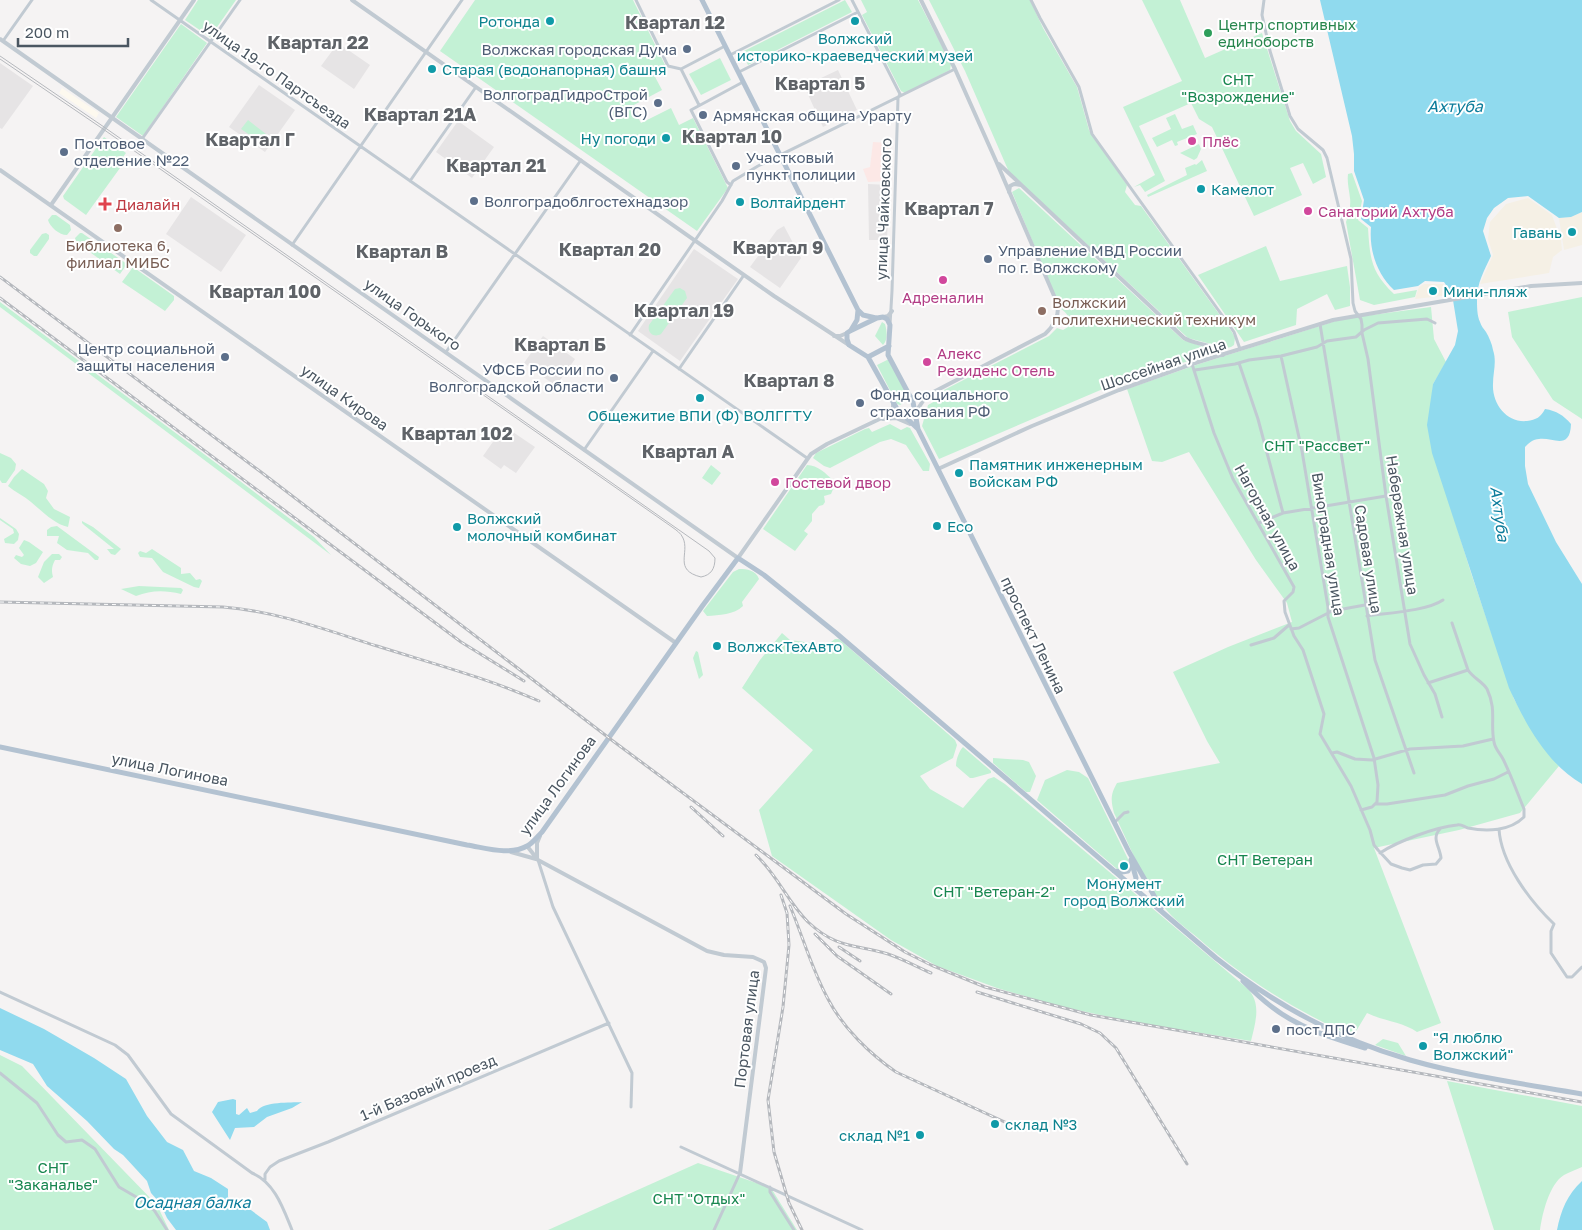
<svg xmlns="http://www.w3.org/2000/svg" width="1582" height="1230" font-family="'Golos Text',sans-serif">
  <rect width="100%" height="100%" fill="#f5f3f3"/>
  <path fill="#fdf9ef" d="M62,88L99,113L96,118L59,93Z"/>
  <path fill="#e6e4e5" d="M338,43L370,65L354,89L321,66Z
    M0,63L33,86L2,129L0,128Z
    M838,70L857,110L823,127L804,86Z
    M259,85L295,110L265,152L229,127Z
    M458,121L494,147L472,178L436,152Z
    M868,184L889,185L888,210H886V215H888L887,240H869Z
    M191,197L246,235L221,272L166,234Z
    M784,226L801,258L780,288L750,267L777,230Z
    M694,249L738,279L680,361L638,331Z
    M543,336L575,359L556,386L524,363Z
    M504,426L535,447L516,473L504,465L501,469L483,456Z"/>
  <path fill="#fce8e6" d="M873,142L889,143L888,181L868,182L863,169L870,167Z"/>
  <path fill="#c3f1d5" d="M198,0H236L210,37L185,20Z
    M475,0H633L666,67L653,73L662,90L632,106L641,123L671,108L679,125L693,118L728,188L697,231L440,51Z
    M845,0L852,12L748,65L742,52Z
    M861,0H918L951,64L950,70L905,93L901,91L862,15L867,12Z
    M929,0H1030L1043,28L1077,87L1089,130L1127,185L1125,192L1135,205L1141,206L1232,332L1235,338L1234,345L1231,347L1226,348L1188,338L1009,172L965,71Z
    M1142,0H1180L1205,58L1262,33L1290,121L1296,131L1321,154L1326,177L1313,184L1303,163L1290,168L1302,195L1254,216L1212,127L1199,119L1191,103L1139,126L1165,181L1145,192L1140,185L1134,187L1155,175L1123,107L1182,81Z
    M181,24L207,43L143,136L116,117Z
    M720,58L731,80L701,95L689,74Z
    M1175,114L1182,129L1193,125L1197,134L1177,142L1178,145L1175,146L1172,140L1157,147L1152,138L1171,129L1166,118Z
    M248,120L266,134L260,142L241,129Z
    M104,137L126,153L120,161V168L86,215L64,199L63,196Z
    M1199,144L1201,149L1197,158L1194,160L1180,153Z
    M1202,160L1207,171L1148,197L1147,195L1187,175L1185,168L1195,164L1196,165Z
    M1352,173L1362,201L1358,220L1368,228C1370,259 1371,272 1394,294L1417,290L1415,297L1374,305L1360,300L1346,222C1349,214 1351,206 1350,198C1349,189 1347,183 1348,174Z
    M1019,188L1183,340L1214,350L1216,353L1124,380L939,459L922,426L928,405L946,395L944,390L1049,336L1057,328L1063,330L1068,327C1070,317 1068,314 1060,308L1012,192Z
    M52,215H56L70,225L71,230L67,235C59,235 50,227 48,220Z
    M46,233L49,235V239L37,256H34L30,253V250L42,234Z
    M80,233H82L127,264L120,274L76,242L75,238Z
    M1266,246L1280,281L1347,266L1350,287V306L1335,310L1327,294L1297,309L1296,325L1244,342L1198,275Z
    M133,267L174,296V300L165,311L122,282Z
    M680,288L685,291L687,298L661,334C654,338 647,333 649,325L675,289Z
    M1582,297V419L1553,400L1512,337L1508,312Z
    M0,302L232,475L314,537L331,555L0,307Z
    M1431,307L1434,339L1446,362L1433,384L1431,443L1471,573L1514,699L1539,741L1559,766L1520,813L1459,830L1374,848L1441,1023L1417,1032C1403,1022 1383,1021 1367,1013L1355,1033L1351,1036C1296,1010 1244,979 1198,938C1186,928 1173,919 1164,907C1144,883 1128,842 1114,813C1111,801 1110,795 1117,783L1220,763L1207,741L1173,672L1228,647L1292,622L1287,603L1256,560L1189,452L1162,462L1152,461L1127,389L1196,365L1342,319Z
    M882,322L885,324C887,331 888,340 883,345L875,336Z
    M889,359L909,399L900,405L897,404L877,365Z
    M890,424L901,430L907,427L910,428L930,464L929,471H923L906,445L891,439L880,442L830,468L824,466L813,458L816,453L865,429L869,428L872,432Z
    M0,453L11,458L16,464L15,470L6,483H2L0,480Z
    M711,465L721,473L712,485L702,478Z
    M807,465C818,465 826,474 833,480L834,487L831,494L824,496L825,502L823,505L819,506L812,514V521L804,531L808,534L795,551L763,529Z
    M22,469L44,484L48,491L46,498L54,509L70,517L68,527C54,524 42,511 31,502C24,496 15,492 8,486L14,477Z
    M0,518L16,529L19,534L18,540L14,544L5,543L4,539L14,533L13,529L0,520Z
    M82,521L93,527L121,549L115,555L111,554L107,549H114L84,525L82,523Z
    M57,526L99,557L98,560H95L88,553L67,550L57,543L59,536H47V530L51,527Z
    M24,540L29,542L43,552L36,563L30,566L21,564L14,558L16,555L22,557L24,555L19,548Z
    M152,549L181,568V574L190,573L196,580L200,579L202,581L199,588L194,587L163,572L152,558L140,557L138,553L140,551L146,553Z
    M52,554H59L62,557L60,560H55C52,566 51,570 53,577L44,583L38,577L44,562Z
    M739,569C747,569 756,570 759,579L742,602L743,606C734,615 719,615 707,616L703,611L733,572Z
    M139,586L181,588L183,590L181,594C165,590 151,590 136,596L121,589Z
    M782,633L790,640L827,645L835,639H839L955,740L957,745L953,758L920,776L930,789L963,808L988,779L994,777L1005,784L1248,989C1262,1004 1255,1024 1251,1041L1132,1022L1055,1005L997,988L937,966L891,940L772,856L759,810L813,750L742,688L760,660Z
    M696,651L698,652L703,675L699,679L693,658Z
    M963,747L991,771V773L973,778H970L956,766C956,760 959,751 963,747Z
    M993,758L1023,760L1029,762L1036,776L1030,792H1026L993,763Z
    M1067,770L1079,772L1088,778L1129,861L1128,868L1125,870L1117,869L1037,800L1045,780Z
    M1383,1039L1398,1043L1406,1056L1375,1045Z
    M0,1055L22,1066L157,1205L169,1230H0Z
    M1447,1081L1582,1106V1167C1576,1170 1569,1172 1564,1175C1549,1184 1542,1215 1540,1230H1494Z
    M698,1163L771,1188L797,1230H548Z"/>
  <path fill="#f5f0e5" d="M1528,198L1552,215L1561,240L1562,250L1553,257L1549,273L1480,284L1493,255L1488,239L1490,222L1506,204Z
    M1582,212V245L1564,250L1559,218L1571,217Z
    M1424,284H1443L1450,295L1415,299L1419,287Z"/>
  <path fill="#90daee" d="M1320,0H1582V212L1571,217L1559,218L1528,196L1508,198L1494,208L1487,218L1483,231L1491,256C1484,271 1477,283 1477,299C1477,306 1477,316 1480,322C1481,326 1484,329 1486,332C1489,337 1492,344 1493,350C1497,362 1493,372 1493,384C1492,404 1507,423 1527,421C1536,420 1541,417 1545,409C1557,411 1563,415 1571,424C1570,451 1553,437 1539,439C1533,439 1529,443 1525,447V466L1528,484L1556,542L1582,584V784C1547,764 1525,723 1509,688L1432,453L1427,425L1433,384L1455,345L1458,331L1452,294L1444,282L1425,281L1418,286L1394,290C1377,274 1369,251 1371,227L1361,219L1364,200L1354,171V154L1352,136Z
    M0,1008L44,1029L94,1058L126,1079L147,1116L167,1142L183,1150L194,1171L211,1178L228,1189V1197L235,1206L244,1205L267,1222L270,1230H176L167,1218L160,1203L151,1193L147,1181L123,1155L114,1149L87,1121L47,1086L33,1064L0,1050Z
    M233,1099L236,1100V1114L239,1115L247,1108L250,1113L257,1111C264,1101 290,1103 302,1102L292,1108L267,1117L254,1127L235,1128L230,1140L212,1112L218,1102Z
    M1582,1181V1230H1557C1561,1210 1567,1195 1582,1181Z"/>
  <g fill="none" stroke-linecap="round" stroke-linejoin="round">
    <path stroke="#c1cad2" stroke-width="3" d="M151,0L807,458
      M636,0L668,66L681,69
      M852,0L900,94L898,98L892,291L890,325
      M1031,0L1040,18L1079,87L1092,134L1234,332L1240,349
      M1264,0L1262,15L1270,51L1290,116L1298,129L1323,150L1327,158L1351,259L1353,303L1355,311L1361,319L1362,325V333L1368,359L1386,496L1410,644L1424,675L1435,694L1442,717
      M3,41L32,0
      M730,55L839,0
      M681,69L725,46
      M681,69L699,105
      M739,72L858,12
      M142,139L240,0
      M410,181L476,87
      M731,185L727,182L691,110L743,82
      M292,245L462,0
      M1320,324L1375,660L1414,773
      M630,335L722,201L733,181L758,166L955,69
      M446,352L581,160
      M1281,356L1302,451L1328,607V617L1374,758L1378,785L1377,802L1372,807L1361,810
      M1239,363L1258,419L1283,513
      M1192,364L1214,433L1233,479L1294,587L1293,592L1284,601L1285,612L1294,636L1303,650L1324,714L1320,734L1351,786L1370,830L1374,845L1378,850L1391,864L1402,868L1410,870L1423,865L1436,864L1441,858C1440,847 1431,838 1440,829
      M679,369L744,275
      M1195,370L1235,364L1249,360L1281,356L1317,347L1327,341L1356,337L1364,330L1378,323L1427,319L1435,323
      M584,450L653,351
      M1259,523L1283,513L1386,496
      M1367,616C1387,613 1427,611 1443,600
      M1291,629L1299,628L1332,611L1365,605
      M1251,645L1274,638L1289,625
      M1428,683L1468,670
      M1332,753L1337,752L1355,759L1372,760L1410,749L1463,746L1493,739
      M1376,804H1387L1445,795L1468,786L1494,779L1508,772
      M1115,822L1124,813L1128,812
      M1499,829C1501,863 1530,901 1554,924L1551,931V953L1567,977H1572L1582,967
      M1380,853C1398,841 1436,827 1457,825C1462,824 1464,827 1468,828C1487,832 1510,831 1524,817V809C1517,792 1511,775 1503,759C1500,753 1495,749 1494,742C1490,723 1497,710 1487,689C1482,681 1473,678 1468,670L1452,623
      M538,860L553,907L632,1073L631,1107
      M0,992L115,1045L128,1055L171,1114L252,1173C275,1183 283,1208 292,1230
      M0,1073L37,1103L58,1135L66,1142L82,1140L95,1149L119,1187L138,1198L154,1210L167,1230
      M681,1147L862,1230
      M265,1180V1174L270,1167L279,1161L328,1142L609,1023
      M770,1187V1192L794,1230
      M714,1230L740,1173"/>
    <path stroke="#c1cad2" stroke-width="4" d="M352,0L774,296L849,345
      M0,39L738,558L811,454L827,444L888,415L893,408V404
      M999,164L1184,338C1195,345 1217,344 1223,355
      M0,170L676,643
      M1009,192L1010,186L1014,184L1021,185
      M51,205L194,0
      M884,317L888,316L892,311
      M834,336H840L847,333
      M912,397L916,399L922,398L1045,334C1053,327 1059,316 1058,305L996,161L955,69L921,0
      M917,416L919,407L925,398
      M883,419L896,418L910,424
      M938,469L1032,426L1119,390L1192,364L1333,320L1531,286L1582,283
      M527,846L538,860L707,951L724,955L753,957L764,962L766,968L740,1173
      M511,852L536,859
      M537,858V843L540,836"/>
    <path stroke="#b3c2d1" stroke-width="5" d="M702,0L858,310L863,315L876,318
      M851,330L857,320L858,310
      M868,357L889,346
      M918,429L897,409L868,357L849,345L847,339V333L850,331L877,318L883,317L887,319L890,325L888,355L913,402L918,429L1129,852L1161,908
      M0,747L467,845C486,848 510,856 527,846C533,843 537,837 542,832L703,605L738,558L764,575L836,633L1216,958C1274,1004 1340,1040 1410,1060C1466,1076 1525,1084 1582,1094
      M1131,860L1136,878L1135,889
      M1114,871L1122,872L1128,871L1132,862
      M1243,981C1252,990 1261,999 1272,1007C1299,1028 1332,1038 1365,1048"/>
    <path stroke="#b5b8bd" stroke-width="1" d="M0,56L104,127L709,551L715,558C715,569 711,575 701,577C673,570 690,553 683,538C681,533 676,530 672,527L103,129L0,59"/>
    <g stroke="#b5b8bd" stroke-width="3">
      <path id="rail" d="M0,277L261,472L613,741L846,914L905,952L931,965L985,987L1091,1015L1582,1102
        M0,298L461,642L524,681
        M0,602L223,607C276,611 326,630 377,646C431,663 487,678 539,701
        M691,807L723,836
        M756,855C778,876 787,901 808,922C837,949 854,944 888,954C903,959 917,967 931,973
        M781,895L787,913L789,945L783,1007L768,1100L774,1152L789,1203L802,1230
        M790,906C803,937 812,970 828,999C843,1028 870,1054 896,1072L1020,1129
        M815,934L837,956L891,994
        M839,947L860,961
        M977,992L1081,1024L1100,1033L1116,1048L1187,1164"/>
    </g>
    <use href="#rail" stroke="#fff" stroke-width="1" stroke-dasharray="4" stroke-linecap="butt"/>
  </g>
  <g fill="#0f9aa8" stroke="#fff" stroke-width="2">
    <circle cx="550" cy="21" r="5"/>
    <circle cx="855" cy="21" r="5"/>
    <circle cx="432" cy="69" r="5"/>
    <circle cx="666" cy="138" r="5"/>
    <circle cx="1201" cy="189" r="5"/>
    <circle cx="740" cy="202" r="5"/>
    <circle cx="1572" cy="232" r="5"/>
    <circle cx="1433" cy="291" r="5"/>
    <circle cx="700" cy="398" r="5"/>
    <circle cx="959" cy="473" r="5"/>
    <circle cx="937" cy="526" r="5"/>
    <circle cx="457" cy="527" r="5"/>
    <circle cx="717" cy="646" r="5"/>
    <circle cx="1124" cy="866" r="5"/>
    <circle cx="1423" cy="1046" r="5"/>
    <circle cx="995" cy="1124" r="5"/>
    <circle cx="920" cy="1135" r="5"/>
  </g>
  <circle fill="#2e9e5b" stroke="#fff" stroke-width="2" cx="1208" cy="33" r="5"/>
  <g fill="#5c6f8a" stroke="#fff" stroke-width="2">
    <circle cx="687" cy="49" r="5"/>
    <circle cx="658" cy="103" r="5"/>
    <circle cx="703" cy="115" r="5"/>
    <circle cx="64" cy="152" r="5"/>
    <circle cx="736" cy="166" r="5"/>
    <circle cx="474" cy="201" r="5"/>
    <circle cx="988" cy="259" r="5"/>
    <circle cx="225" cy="357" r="5"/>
    <circle cx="614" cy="378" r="5"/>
    <circle cx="860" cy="403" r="5"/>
    <circle cx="1276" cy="1029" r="5"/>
  </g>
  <g fill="#d1479c" stroke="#fff" stroke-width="2">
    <circle cx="1192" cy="141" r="5"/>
    <circle cx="1308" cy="211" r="5"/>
    <circle cx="943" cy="280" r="5"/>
    <circle cx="927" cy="362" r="5"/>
    <circle cx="775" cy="482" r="5"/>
  </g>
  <path fill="#e0444e" stroke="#fff" stroke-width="2" d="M102.5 196.5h5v5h5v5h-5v5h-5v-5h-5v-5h5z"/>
  <g fill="#8d6e63" stroke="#fff" stroke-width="2">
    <circle cx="118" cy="228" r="5"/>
    <circle cx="1042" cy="311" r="5"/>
  </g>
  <g text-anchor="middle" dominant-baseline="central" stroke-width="4" stroke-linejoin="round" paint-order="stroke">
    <g font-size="15" fill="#0d838f" stroke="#fff" text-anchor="start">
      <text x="540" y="21" text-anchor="end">Ротонда</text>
      <text x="855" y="38" text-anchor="middle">Волжский<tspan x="855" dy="17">историко-краеведческий музей</tspan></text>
      <text x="442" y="69">Старая (водонапорная) башня</text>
      <text x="656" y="138" text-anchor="end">Ну погоди</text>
      <text x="1211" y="189">Камелот</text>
      <text x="750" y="202">Волтайрдент</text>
      <text x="1562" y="232" text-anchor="end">Гавань</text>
      <text x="1443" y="291">Мини-пляж</text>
      <text x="700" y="415" text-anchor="middle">Общежитие ВПИ (Ф) ВОЛГГТУ</text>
      <text x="969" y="464">Памятник инженерным<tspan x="969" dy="17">войскам РФ</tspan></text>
      <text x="467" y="518">Волжский<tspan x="467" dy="17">молочный комбинат</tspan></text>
      <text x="947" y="526">Eco</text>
      <text x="727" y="646">ВолжскТехАвто</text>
      <text x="1124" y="883" text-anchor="middle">Монумент<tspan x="1124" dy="17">город Волжский</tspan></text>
      <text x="1433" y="1037">"Я люблю<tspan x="1433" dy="17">Волжский"</tspan></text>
      <text x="1005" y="1124">склад №3</text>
      <text x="910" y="1135" text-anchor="end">склад №1</text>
    </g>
    <g font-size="15" fill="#27864d" stroke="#fff" text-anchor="start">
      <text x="1218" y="24">Центр спортивных<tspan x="1218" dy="17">единоборств</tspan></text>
    </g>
    <g font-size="15" fill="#4e5e75" stroke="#fff" text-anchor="start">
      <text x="677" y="49" text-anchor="end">Волжская городская Дума</text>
      <text x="648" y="94" text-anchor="end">ВолгоградГидроСтрой<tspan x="648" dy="17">(ВГС)</tspan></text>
      <text x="713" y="115">Армянская община Урарту</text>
      <text x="74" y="143">Почтовое<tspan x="74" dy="17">отделение №22</tspan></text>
      <text x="746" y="157">Участковый<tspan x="746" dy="17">пункт полиции</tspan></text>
      <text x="484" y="201">Волгоградоблгостехнадзор</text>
      <text x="998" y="250">Управление МВД России<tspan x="998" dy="17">по г. Волжскому</tspan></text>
      <text x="215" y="348" text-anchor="end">Центр социальной<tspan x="215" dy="17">защиты населения</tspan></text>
      <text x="604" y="369" text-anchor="end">УФСБ России по<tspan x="604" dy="17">Волгоградской области</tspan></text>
      <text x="870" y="394">Фонд социального<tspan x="870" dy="17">страхования РФ</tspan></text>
      <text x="1286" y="1029">пост ДПС</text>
    </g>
    <g font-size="15" fill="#4a5661" stroke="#fff">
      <text transform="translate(277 74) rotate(35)">улица 19-го Партсъезда</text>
      <text transform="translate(883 209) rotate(-88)">улица Чайковского</text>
      <text transform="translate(413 314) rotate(35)">улица Горького</text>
      <text transform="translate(1163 364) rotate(-19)">Шоссейная улица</text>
      <text transform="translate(345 397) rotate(35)">улица Кирова</text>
      <text transform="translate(1268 517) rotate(61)">Нагорная улица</text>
      <text transform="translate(1403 525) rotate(81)">Набережная улица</text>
      <text transform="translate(1329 544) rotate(81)">Виноградная улица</text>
      <text transform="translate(1369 559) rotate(81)">Садовая улица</text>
      <text transform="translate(1034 635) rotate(64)">проспект Ленина</text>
      <text transform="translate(170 769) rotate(11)">улица Логинова</text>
      <text transform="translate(557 785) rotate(-54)">улица Логинова</text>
      <text transform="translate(746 1029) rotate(-83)">Портовая улица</text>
      <text transform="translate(428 1087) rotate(-23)">1-й Базовый проезд</text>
    </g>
    <g font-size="15" fill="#17864f" stroke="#fff">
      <text x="1238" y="79">СНТ<tspan x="1238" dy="17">"Возрождение"</tspan></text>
      <text x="1317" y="445">СНТ "Рассвет"</text>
      <text x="1265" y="859">СНТ Ветеран</text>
      <text x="994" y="891">СНТ "Ветеран-2"</text>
      <text x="53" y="1167">СНТ<tspan x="53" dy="17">"Заканалье"</tspan></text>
      <text x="699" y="1198">СНТ "Отдых"</text>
    </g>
    <g font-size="15" fill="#b23c85" stroke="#fff" text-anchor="start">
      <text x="1202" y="141">Плёс</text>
      <text x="1318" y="211">Санаторий Ахтуба</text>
      <text x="943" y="297" text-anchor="middle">Адреналин</text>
      <text x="937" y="353">Алекс<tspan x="937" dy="17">Резиденс Отель</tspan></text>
      <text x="785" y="482">Гостевой двор</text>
    </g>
    <g font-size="15" fill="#be3a42" stroke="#fff" text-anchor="start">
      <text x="116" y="204">Диалайн</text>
    </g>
    <g font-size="15" fill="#785e54" stroke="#fff">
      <text x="118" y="245">Библиотека 6,<tspan x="118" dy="17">филиал МИБС</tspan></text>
      <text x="1052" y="302" text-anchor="start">Волжский<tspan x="1052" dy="17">политехнический техникум</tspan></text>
    </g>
    <g font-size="16" font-style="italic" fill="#0c7c9b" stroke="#fff">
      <text x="1455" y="106">Ахтуба</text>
      <text transform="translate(1500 514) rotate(82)">Ахтуба</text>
      <text x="192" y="1202">Осадная балка</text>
    </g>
    <g font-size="18" font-weight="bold" fill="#5f6368" stroke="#fff">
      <text x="675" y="22">Квартал 12</text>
      <text x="318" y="42">Квартал 22</text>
      <text x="820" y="83">Квартал 5</text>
      <text x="420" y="114">Квартал 21А</text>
      <text x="732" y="136">Квартал 10</text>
      <text x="250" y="139">Квартал Г</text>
      <text x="496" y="165">Квартал 21</text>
      <text x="949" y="208">Квартал 7</text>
      <text x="778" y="247">Квартал 9</text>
      <text x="610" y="249">Квартал 20</text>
      <text x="402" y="251">Квартал В</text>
      <text x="265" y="291">Квартал 100</text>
      <text x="684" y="310">Квартал 19</text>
      <text x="560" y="344">Квартал Б</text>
      <text x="789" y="380">Квартал 8</text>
      <text x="457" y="433">Квартал 102</text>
      <text x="688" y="451">Квартал А</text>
    </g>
  </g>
  <path d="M18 38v8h110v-8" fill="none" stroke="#4a5661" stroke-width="2.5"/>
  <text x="25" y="38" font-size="15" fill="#4a5661" stroke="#ffffff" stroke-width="4" paint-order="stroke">200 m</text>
</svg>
